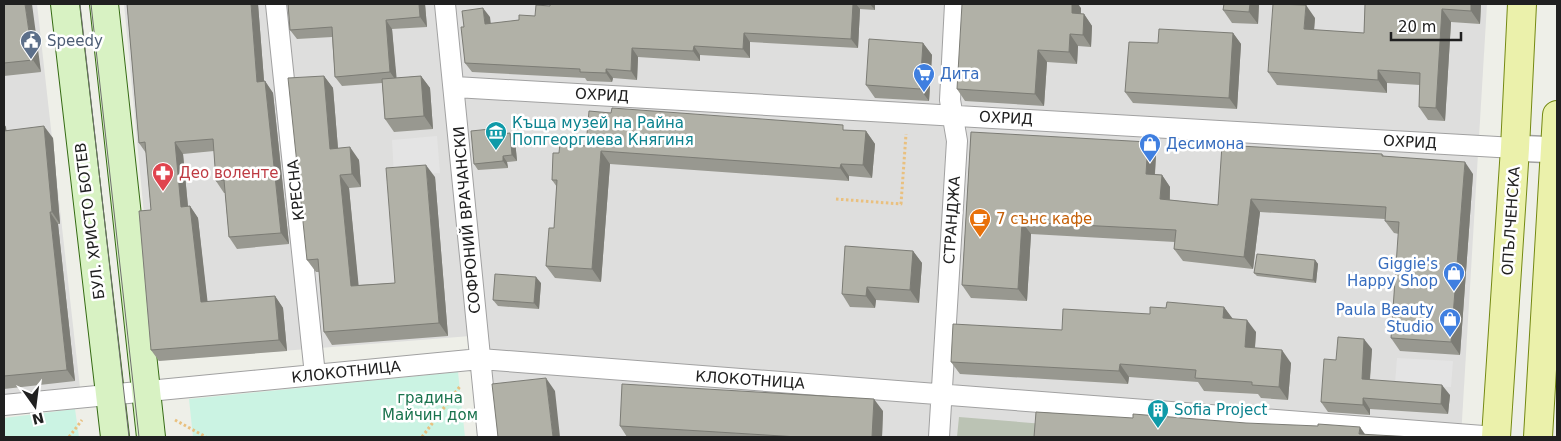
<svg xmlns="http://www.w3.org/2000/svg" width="1561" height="441" font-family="'DejaVu Sans',sans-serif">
  <rect width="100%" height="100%" fill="#eeefe8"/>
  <path fill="#dededd" d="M4,4H37L80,388L4,396Z
    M124,4H1487L1461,437H495L483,335L158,361Z"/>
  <path fill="#bbc3b4" d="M959,417L1044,424L1043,437H957Z"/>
  <path fill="#cbf3e3" d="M458,372L465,437H193L189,399Z
    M75,409L79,437H4V418Z"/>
  <path fill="#e4e4e4" d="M437,136L440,173L394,176L392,140Z
    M1397,358L1453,361L1451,387L1395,384Z"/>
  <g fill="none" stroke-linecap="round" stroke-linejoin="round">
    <g stroke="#a1a1a1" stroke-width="22">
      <path id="minor" d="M276,4L315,375
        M445,4L488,437
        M455,87L1515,148
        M4,405L480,359L1496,437
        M939,437L957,141L950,100L955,4"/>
    </g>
    <g stroke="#a1a1a1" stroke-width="28">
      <path id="tertiary" d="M1515,148L1557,150"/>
    </g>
    <g stroke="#356b13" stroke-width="30">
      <path id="secondary" d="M65,4L115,437
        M104,4L151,437"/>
    </g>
    <g stroke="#748913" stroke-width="30">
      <path id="primary" d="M1496,437L1515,148L1522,4
        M1538,437L1557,115"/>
    </g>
    <path stroke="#e9c07f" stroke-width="3" stroke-dasharray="2.5 2.5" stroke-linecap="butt" d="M836,199L901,204L906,134
      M175,420L206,437
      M69,437L82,420
      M422,437L461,385"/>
    <use href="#minor" stroke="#fff" stroke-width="20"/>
    <use href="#tertiary" stroke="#fff" stroke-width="25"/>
    <use href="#secondary" stroke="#d8f2c3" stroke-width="28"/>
    <use href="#primary" stroke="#ebf1ab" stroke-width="28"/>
    <path stroke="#6e6e6e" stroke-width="1" d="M80,4L129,437
      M91,4L139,437"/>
  </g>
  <path fill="#989890" d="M4,4L41,72L4,76Z
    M127,4H258L264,81H265L273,93L289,244L237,249L229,237L225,193H224L216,181L214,151L183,154L188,206H190L198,218L207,302L275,296L283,308L287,351L159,361L151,350V210L146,153L139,143Z
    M288,4H425L427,27L392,29L396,78L421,76L430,88L433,129L394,132L385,119L382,83L342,86L335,77L332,37L297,39L290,30Z
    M550,4H875V10L860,9L858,48L750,42V58L700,55V61L638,57L637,80L613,78L612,82L587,81L585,78L472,72L465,63L490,17V24L519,20L535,16L550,6Z
    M1224,4H1259L1258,24L1232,23L1223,10Z
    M1365,4H1481L1480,24L1451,22L1445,121L1428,120L1419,107L1420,85L1387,83V93L1277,85L1268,72L1315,18L1314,30L1364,33Z
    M1081,8V14H1084L1092,26L1091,47L1078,46L1077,64L1047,62L1044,106L965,101L957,89Z
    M1233,33L1241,44L1237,109L1133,103L1125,92L1158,43Z
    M923,43L932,55L929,101L875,98L866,85Z
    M324,76L333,88L338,148L359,160L361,187L349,188L358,285L395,283L435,177L448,336L332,345L324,332L319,272H316L307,260Z
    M4,124L6,127V130L53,138L60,224H58L75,381L4,389Z
    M847,130L866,131L875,144L872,178L849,176V181L610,164L601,282L555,278L546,266L554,228L557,187L552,180L559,153L586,146Z
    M971,132L1156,155L1155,174L1162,175L1170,187V200L1218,205L1382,154L1384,156L1473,174L1460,355L1400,351L1391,338L1399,234L1394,233L1385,221V219L1260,212L1253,269L1183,261L1174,249L1175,242L1031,234L1027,301L971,298L962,285Z
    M504,134L515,140L517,161L507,162L508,168L478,170L474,164Z
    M913,251L922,263L919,303L876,300L875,308L850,307L842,294Z
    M1315,260L1318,264L1316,283L1257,276L1254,273Z
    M541,283L539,309L498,306L493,300Z
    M1224,307L1232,319L1256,332L1255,348L1291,363L1288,400L1261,398L1258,394L1204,391L1198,382L1129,377L1128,384L960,374L951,362L1062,330L1150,314L1166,308Z
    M1372,349L1370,380L1450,395L1448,414L1370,409V415L1328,412L1321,402L1336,360Z
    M883,411L882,437H627L620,426Z"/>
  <path fill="#7c7c75" d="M25,4H32L41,72L33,60Z
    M251,4H258L265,93L257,82Z
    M419,4H425L427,27L420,17Z
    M853,4H856L860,9L858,48L851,39Z
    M870,4H875V10Z
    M1072,4H1078L1081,8L1080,25L1072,13Z
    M1250,4H1259L1258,24L1249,12Z
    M1471,4H1481L1480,24L1471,11Z
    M1306,5L1315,18L1313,42L1304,29Z
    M483,8L490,17L492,33L485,24Z
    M1442,9L1451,22L1445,121L1436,108Z
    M1084,14L1092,26L1091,47L1083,35Z
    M386,20L392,29L397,82L390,72Z
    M744,33L750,42V58L743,49Z
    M1233,33L1241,44L1237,109L1229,98Z
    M1070,34L1078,46L1077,64L1069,52Z
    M923,43L932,55L929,101L920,89Z
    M694,46L700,55V61L693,51Z
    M632,48L638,57L637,80L631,71Z
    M1038,50L1047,62L1044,106L1035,94Z
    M606,69L613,78L612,82L606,73Z
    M1378,70L1387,83V93L1378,80Z
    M324,76L333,88L339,161L330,149Z
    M421,76L430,88L433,129L424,116Z
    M265,81L273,93L289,244L281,233Z
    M4,124L6,127L8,143L4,137Z
    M44,126L53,138L60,224L52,212Z
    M866,131L875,144L872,178L863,165Z
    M510,133L515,140L517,161L512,155Z
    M175,142L183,154L189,218L181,207Z
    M1148,142L1156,155L1154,186L1146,174Z
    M350,147L359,160L361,187L352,174Z
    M601,151L610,164L601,282L592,269Z
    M503,156L507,162L508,168L503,161Z
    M1465,162L1473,174L1460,355L1451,342Z
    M841,164L849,176V181L840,168Z
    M426,165L435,177L448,336L439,323Z
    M340,175L349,188L360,299L351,286Z
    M1162,175L1170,187L1169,211L1160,199Z
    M1251,199L1260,212L1253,269L1244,257Z
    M190,206L198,218L209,314L201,302Z
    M50,212L58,224L75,381L67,370Z
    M1022,222L1031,234L1027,301L1018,289Z
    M913,251L922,263L919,303L910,290Z
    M1315,260L1318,264L1316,283L1313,280Z
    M536,277L541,283L539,309L534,303Z
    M867,287L876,300L875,308L866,296Z
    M275,296L283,308L287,351L279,340Z
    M1224,307L1233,319L1223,318Z
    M1247,320L1256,332L1254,359L1245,347Z
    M1364,339L1372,349L1369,389L1362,379Z
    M1282,350L1291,363L1288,400L1279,387Z
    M1120,364L1129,377L1128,384L1119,371Z
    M546,378L555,391L560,437H553Z
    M1442,385L1450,395L1448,414L1441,404Z
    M1363,398L1370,409V415L1363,405Z
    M874,399L883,411L882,437H872Z
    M1360,427L1367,437L1359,434Z"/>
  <path fill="#b1b1a7" stroke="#7c7c75" d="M4,4H25L33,60L4,63Z
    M127,4H251L257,82L265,81L281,233L229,237L224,180L216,181L213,139L175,142L181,207L190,206L201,302L275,296L279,340L151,350L139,211L151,210L145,142L139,143Z
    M288,4H419L420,17L386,20L390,72L335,77L332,27L290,30Z
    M550,4H853L851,39L744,33L743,49L694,46L693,51L632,48L631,71L606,69V73L580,72V69L465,63L461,27H464L462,11L483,8L485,24L519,20V15L535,16L536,5L550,6Z
    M962,4H1072V13L1084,14L1083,35L1070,34L1069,52L1038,50L1035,94L957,89Z
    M1224,4H1250L1249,12L1223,10Z
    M1273,4L1306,5L1304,29L1364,33L1365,4H1471V11L1442,9L1436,108L1419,107L1420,73L1378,70V80L1268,72Z
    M1159,29L1233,33L1229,98L1125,92L1129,42L1158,43Z
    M869,39L923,43L920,89L866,85Z
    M324,76L330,149L350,147L352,174L340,175L351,286L395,283L386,168L426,165L439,323L324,332L318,259L307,260L288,78Z
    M421,76L424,116L385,119L382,79Z
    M612,108L843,125V130L866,131L863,165L841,164L840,168L601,151L592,269L546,266L549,228H554L557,180H552L553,153H559L560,143L586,146L589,111L611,113Z
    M44,126L52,212H50L67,370L4,376V131Z
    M500,128L501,134L510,133L512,155L503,156V161L474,164L471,131Z
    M971,132L1148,142L1146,174L1162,175L1160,199L1218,205L1222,145L1382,154V156L1465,162L1451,342L1391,338L1399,222L1385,221L1386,207L1251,199L1244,257L1174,249L1176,230L1022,222L1018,289L962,285Z
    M845,246L913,251L910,290L867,287L866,296L842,294Z
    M1257,254L1315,260L1313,280L1254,273Z
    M495,274L536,277L534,303L493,300Z
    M1167,302L1224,307L1223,318L1247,320L1245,347L1282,350L1279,387L1252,385V382L1195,378L1196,370L1120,364L1119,371L951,362L953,324L1062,330L1063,309L1150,314V307L1166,308Z
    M1338,337L1364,339L1362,379L1442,385L1441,404L1363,398V405L1321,402L1324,359L1336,360Z
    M546,378L553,437H498L492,384Z
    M622,384L874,399L872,437H798L620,426Z
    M1036,412L1133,418V414L1246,423L1318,426V424L1360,427L1359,434L1413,437H1034Z"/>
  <defs>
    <g id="civic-pin" transform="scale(1.125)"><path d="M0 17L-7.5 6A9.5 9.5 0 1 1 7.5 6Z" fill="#5c6f8a" stroke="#fff"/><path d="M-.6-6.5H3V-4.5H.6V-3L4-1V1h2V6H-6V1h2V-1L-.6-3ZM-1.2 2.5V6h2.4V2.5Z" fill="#fff"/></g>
    <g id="supermarket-pin" transform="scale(1.125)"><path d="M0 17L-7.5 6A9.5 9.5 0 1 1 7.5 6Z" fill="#3f7fe0" stroke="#fff"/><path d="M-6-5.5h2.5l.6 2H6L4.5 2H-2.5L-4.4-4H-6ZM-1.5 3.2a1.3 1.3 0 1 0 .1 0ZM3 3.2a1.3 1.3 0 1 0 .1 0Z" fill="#fff"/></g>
    <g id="museum-pin" transform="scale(1.125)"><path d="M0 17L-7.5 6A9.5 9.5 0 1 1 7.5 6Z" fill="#0f9aa8" stroke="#fff"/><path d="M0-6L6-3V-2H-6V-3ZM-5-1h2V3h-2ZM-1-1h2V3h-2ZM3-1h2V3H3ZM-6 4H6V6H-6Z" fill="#fff"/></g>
    <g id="shop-pin" transform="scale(1.125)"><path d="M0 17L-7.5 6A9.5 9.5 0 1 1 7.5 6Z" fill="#3f7fe0" stroke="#fff"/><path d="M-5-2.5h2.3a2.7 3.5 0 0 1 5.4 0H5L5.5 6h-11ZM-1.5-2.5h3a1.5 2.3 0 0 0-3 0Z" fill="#fff"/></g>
    <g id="pharmacy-pin" transform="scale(1.125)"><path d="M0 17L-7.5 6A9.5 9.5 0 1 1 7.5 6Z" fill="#e0444e" stroke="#fff"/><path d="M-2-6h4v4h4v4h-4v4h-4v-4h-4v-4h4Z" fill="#fff"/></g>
    <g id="cafe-pin" transform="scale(1.125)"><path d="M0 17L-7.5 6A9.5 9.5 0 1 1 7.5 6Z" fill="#e8710a" stroke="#fff"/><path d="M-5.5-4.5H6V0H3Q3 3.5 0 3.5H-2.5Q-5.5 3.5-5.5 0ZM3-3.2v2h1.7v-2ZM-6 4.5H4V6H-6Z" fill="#fff"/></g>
    <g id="building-pin" transform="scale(1.125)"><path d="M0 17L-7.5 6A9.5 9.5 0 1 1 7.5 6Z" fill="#0f9aa8" stroke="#fff"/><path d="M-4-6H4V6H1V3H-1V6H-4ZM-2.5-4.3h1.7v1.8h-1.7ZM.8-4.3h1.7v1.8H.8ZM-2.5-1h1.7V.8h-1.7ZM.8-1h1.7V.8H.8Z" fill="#fff"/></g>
  </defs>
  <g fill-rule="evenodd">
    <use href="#civic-pin" x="31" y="41"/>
    <use href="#supermarket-pin" x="924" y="74"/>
    <use href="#museum-pin" x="496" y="132"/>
    <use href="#shop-pin" x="1150" y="144"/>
    <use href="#pharmacy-pin" x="163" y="173"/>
    <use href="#cafe-pin" x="980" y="219"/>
    <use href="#shop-pin" x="1454" y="273"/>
    <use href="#shop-pin" x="1450" y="319"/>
    <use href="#building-pin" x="1158" y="410"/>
  </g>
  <g text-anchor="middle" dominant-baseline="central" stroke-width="5" stroke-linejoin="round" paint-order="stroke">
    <g font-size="15" fill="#4e5e75" stroke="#fff" text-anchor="start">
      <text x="47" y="41">Speedy</text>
    </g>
    <g font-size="15" fill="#366cbe" stroke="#fff" text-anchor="start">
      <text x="940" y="74">Дита</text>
      <text x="1166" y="144">Десимона</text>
      <text x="1438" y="264" text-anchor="end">Giggie's<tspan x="1438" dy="17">Happy Shop</tspan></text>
      <text x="1434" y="310" text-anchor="end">Paula Beauty<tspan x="1434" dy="17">Studio</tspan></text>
    </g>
    <g font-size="15" fill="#202020" stroke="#fff">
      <text transform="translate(602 95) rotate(3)">ОХРИД</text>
      <text transform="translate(1006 118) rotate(3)">ОХРИД</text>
      <text transform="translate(1410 142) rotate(3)">ОХРИД</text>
      <text transform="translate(296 190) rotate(-96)">КРЕСНА</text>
      <text transform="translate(467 220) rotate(-95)">СОФРОНИЙ ВРАЧАНСКИ</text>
      <text transform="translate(952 220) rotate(-86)">СТРАНДЖА</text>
      <text transform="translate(90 221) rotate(-97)">БУЛ. ХРИСТО БОТЕВ</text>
      <text transform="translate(1511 221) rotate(-86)">ОПЪЛЧЕНСКА</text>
      <text transform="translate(346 372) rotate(-6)">КЛОКОТНИЦА</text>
      <text transform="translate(750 380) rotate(4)">КЛОКОТНИЦА</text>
    </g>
    <g font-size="15" fill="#0d838f" stroke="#fff" text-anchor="start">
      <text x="512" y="123">Къща музей на Райна<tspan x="512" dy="17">Попгеоргиева Княгиня</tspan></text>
      <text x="1174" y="410">Sofia Project</text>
    </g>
    <g font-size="15" fill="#be3a42" stroke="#fff" text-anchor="start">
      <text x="179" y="173">Део воленте</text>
    </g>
    <g font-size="15" fill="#c56008" stroke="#fff" text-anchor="start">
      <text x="996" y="219">7 сънс кафе</text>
    </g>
    <g font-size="15" fill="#1a734e" stroke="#fff">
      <text x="430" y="398">градина<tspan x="430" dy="17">Майчин дом</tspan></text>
    </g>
  </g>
  <rect width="1561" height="441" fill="none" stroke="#202020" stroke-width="10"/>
  <g transform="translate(35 406) rotate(166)" stroke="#ffffff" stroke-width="4" paint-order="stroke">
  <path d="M0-4L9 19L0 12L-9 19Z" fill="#202020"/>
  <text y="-8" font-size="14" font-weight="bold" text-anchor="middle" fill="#202020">N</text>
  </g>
  <path d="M1391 32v8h70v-8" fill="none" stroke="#202020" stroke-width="2.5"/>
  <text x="1398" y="32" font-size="15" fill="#202020" stroke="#ffffff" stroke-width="4" paint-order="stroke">20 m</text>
</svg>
